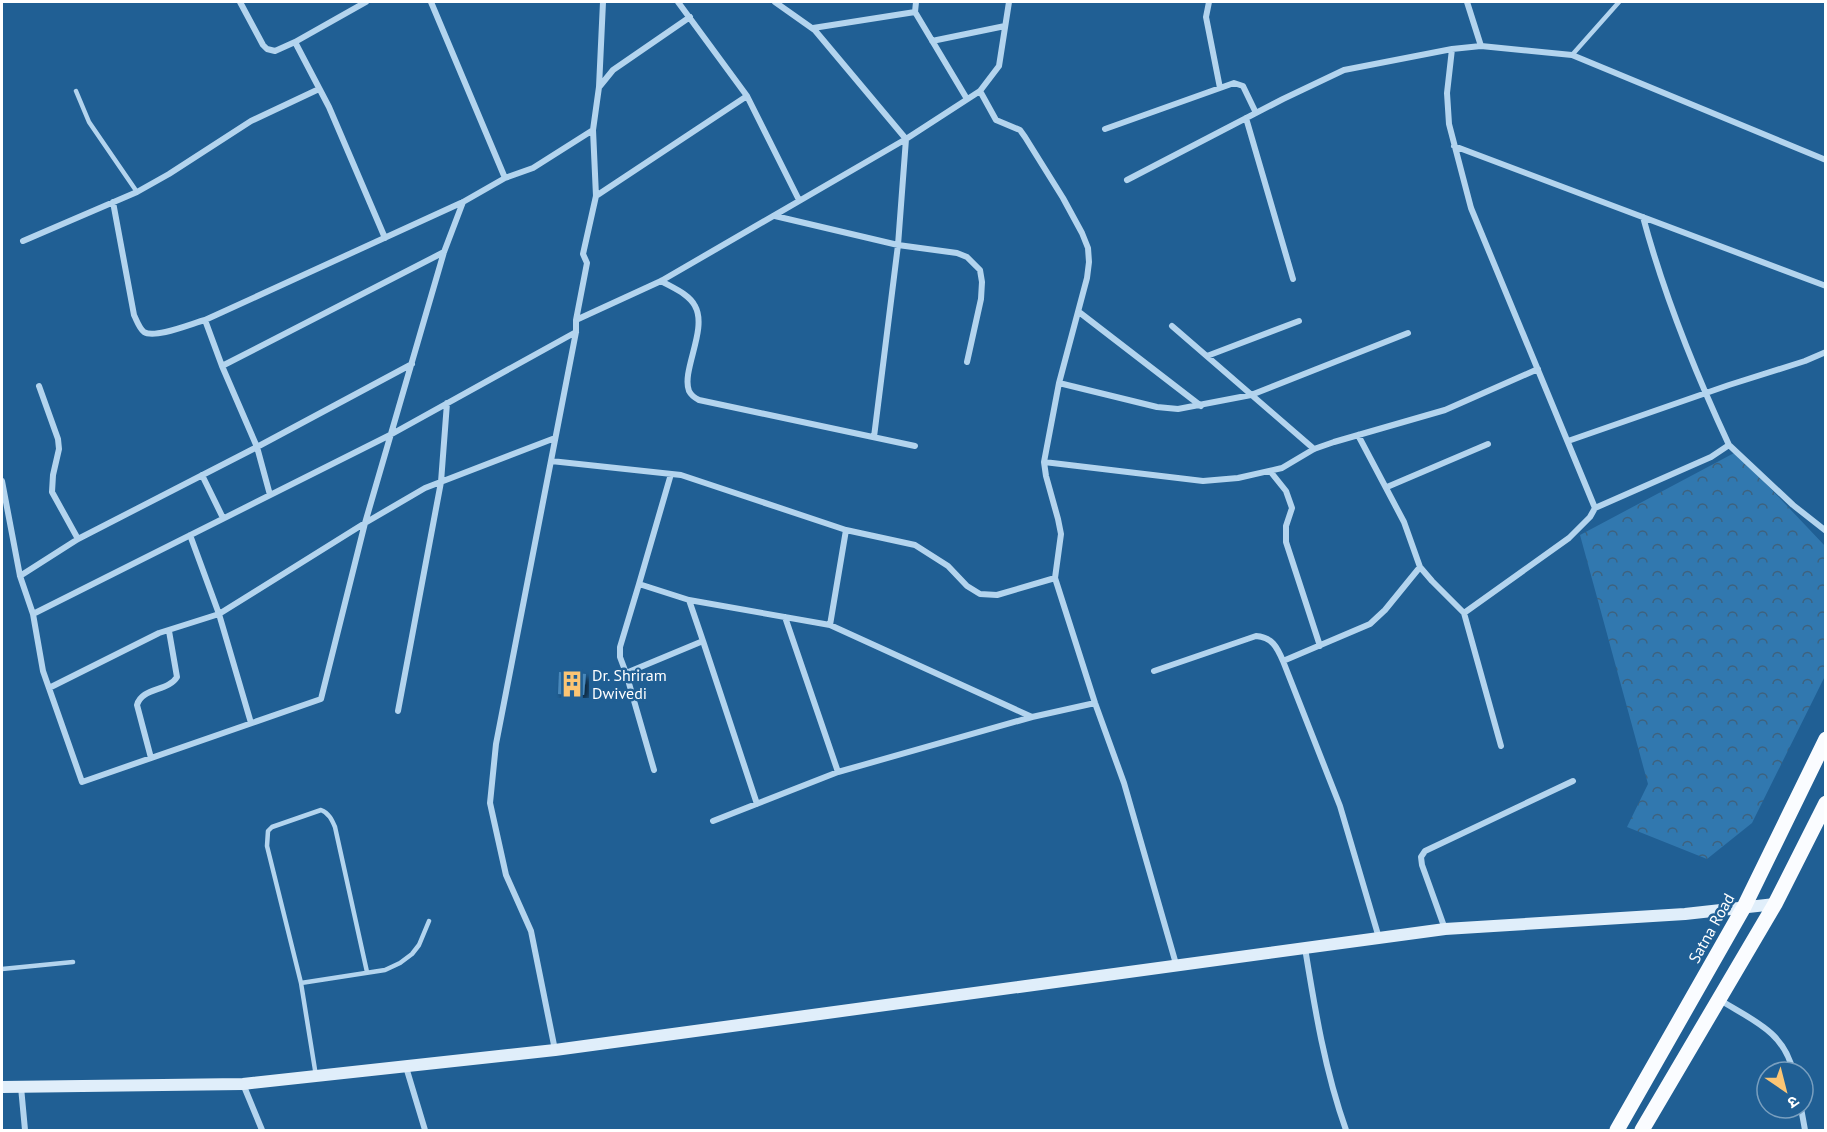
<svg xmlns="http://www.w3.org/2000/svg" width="1827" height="1132" font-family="'PT Sans','Noto Sans Devanagari',sans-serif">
  <defs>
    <pattern id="forest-crowns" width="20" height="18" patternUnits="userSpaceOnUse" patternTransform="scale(1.5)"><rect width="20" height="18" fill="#3178af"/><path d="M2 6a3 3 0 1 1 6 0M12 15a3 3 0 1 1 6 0" fill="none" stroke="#3e627e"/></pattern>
    <filter id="shadow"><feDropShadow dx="4.5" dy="4.5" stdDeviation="3" flood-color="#0009"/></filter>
  </defs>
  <rect width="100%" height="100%" fill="#205f94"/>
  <path fill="url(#forest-crowns)" d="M1736,452L1825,546V676L1752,823L1707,859L1627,827L1648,784L1580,535Z"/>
  <path fill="#4988ba" filter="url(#shadow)" d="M559,672L586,674L584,695L558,694Z"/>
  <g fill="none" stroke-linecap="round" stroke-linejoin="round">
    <path stroke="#b3d4ee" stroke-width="4.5" d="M1572,55L1619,2
      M76,91L89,122L137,192
      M2,969L73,962
      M301,983L385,970L400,963L412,954L419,945L429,921
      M316,1076L301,983L267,846L268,831L272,827L321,810C329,813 332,820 335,827L367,972"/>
    <path stroke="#b3d4ee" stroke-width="6" d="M240,2L263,45L267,49L275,51L295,42L366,2
      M431,2L505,178
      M678,2L747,96
      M775,2L816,31
      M916,2L915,12L813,28L906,139L980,91L999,66L1009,2
      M1209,2L1206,17L1220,88
      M1467,2L1481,46
      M915,12L967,99
      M932,41L1005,26
      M295,42L329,107L385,238
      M1452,49L1447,93L1449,124L1471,208L1595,508L1590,517L1569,538L1464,613
      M600,86L613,70L690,17
      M980,91L996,120L1020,130L1025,137L1063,198L1082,233L1088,248L1089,262L1087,278L1059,383L1044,462L1046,476L1058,519L1061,534L1055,578
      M1246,118L1293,279
      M1105,129L1234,83L1243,86L1256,113
      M593,130L599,87L603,2
      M1454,146L1826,286
      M1127,180L1283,99L1344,70L1452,49L1481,46L1572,55L1826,160
      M596,196L747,96L799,200
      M113,202L134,315C137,321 139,328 144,332C155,339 193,323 205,320
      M775,216L898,245L957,253L967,257L980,270L982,282L981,299L967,362
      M23,241L137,192L169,174L251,121L319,89
      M661,281C673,288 689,294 695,306C708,329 681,371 689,391C691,395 695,398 699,400L915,446
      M1079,312L1201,406
      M1172,326L1314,449
      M1207,356L1299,321
      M412,364L257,447L222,366L444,252
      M222,366L205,320L463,202L505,178L533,168L593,130L596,196L583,254L587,263L576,320L661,281L906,139
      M1059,383L1157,407L1178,409L1251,395L1408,333
      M39,386L58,439L59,449L53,475L52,492L78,539
      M1358,435L1404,522L1420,567L1432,581L1464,613L1501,746
      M874,437L898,245L906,139
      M1568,441L1729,385L1805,361L1826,352
      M1729,445L1793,505L1826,531
      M551,461L681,475L846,530
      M1044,462L1203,481L1238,478L1282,468L1314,449L1334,442L1445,410L1538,369
      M1270,471L1286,491L1292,508L1286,526V542L1320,646
      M671,474L639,584L689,600
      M202,475L223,518
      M2,481L20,576L33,614L43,671L82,782L321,699L365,523L444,252L463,202
      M1387,487L1488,444
      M1595,508L1711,457L1729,445C1695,372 1664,295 1643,217
      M190,535L219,614L251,723
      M20,576L78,539L257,447L270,495
      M33,614L390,435L576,332
      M785,617L838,772
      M830,625L846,530L915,545L948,566L967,586L980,594L997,595L1055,578L1095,703L1124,783L1176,964
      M703,641L757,804
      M1283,661L1370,624L1385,610L1420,567
      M1154,671L1256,636C1272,637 1277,647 1283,661L1340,806L1379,938
      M626,673L620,657V647L639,584
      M49,688L159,633L219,614L365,523L425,488L555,438
      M398,711L441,482L447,403
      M151,758L137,705C142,687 168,692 177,677L169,631
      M654,770L626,673L703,641L689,600L830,625L1032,717
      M713,821L838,772L1032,717L1095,703
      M1445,929L1422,865L1421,857L1425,851L1573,781
      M1305,948C1315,1010 1325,1071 1346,1130
      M1720,1000C1752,1020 1785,1032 1793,1072
      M555,1050L531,931L506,875L490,803L496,744L576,332V320
      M406,1067L425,1130
      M243,1084L262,1130
      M21,1087L25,1130
      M1801,1108L1805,1130"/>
    <path stroke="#e0eefa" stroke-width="12" d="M2,1087L243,1084L555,1050L1445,929L1685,914L1775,904"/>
    <path stroke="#fafcff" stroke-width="15" d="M1617,1130L1744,907L1826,739
      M1642,1130L1775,904L1826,803"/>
  </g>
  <defs>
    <g id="building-bare" transform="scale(2.07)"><path d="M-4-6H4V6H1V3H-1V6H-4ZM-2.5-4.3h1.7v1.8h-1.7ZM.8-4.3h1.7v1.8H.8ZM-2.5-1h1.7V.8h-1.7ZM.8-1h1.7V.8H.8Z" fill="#fbc574" stroke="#205f94" stroke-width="2.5" paint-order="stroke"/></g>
  </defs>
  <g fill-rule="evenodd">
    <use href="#building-bare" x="572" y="684"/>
  </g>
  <g text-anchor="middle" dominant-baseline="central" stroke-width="5" stroke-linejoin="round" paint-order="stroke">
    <g font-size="16" fill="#fff" stroke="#205f94" text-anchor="start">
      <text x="592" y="675">Dr. Shriram<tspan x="592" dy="18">Dwivedi</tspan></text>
    </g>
    <g font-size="16" fill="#fff" stroke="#205f94">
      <text transform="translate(1711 928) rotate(-61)">Satna Road</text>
    </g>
  </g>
  <rect width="1827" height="1132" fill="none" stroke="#ffffff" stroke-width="6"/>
  <g transform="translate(1785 1090) rotate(145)"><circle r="28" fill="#205f94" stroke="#799fbf" stroke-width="1.5"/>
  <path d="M0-4.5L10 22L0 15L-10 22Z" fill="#fbc574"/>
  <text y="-9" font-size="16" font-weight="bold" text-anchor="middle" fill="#ffffff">उ</text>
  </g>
</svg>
